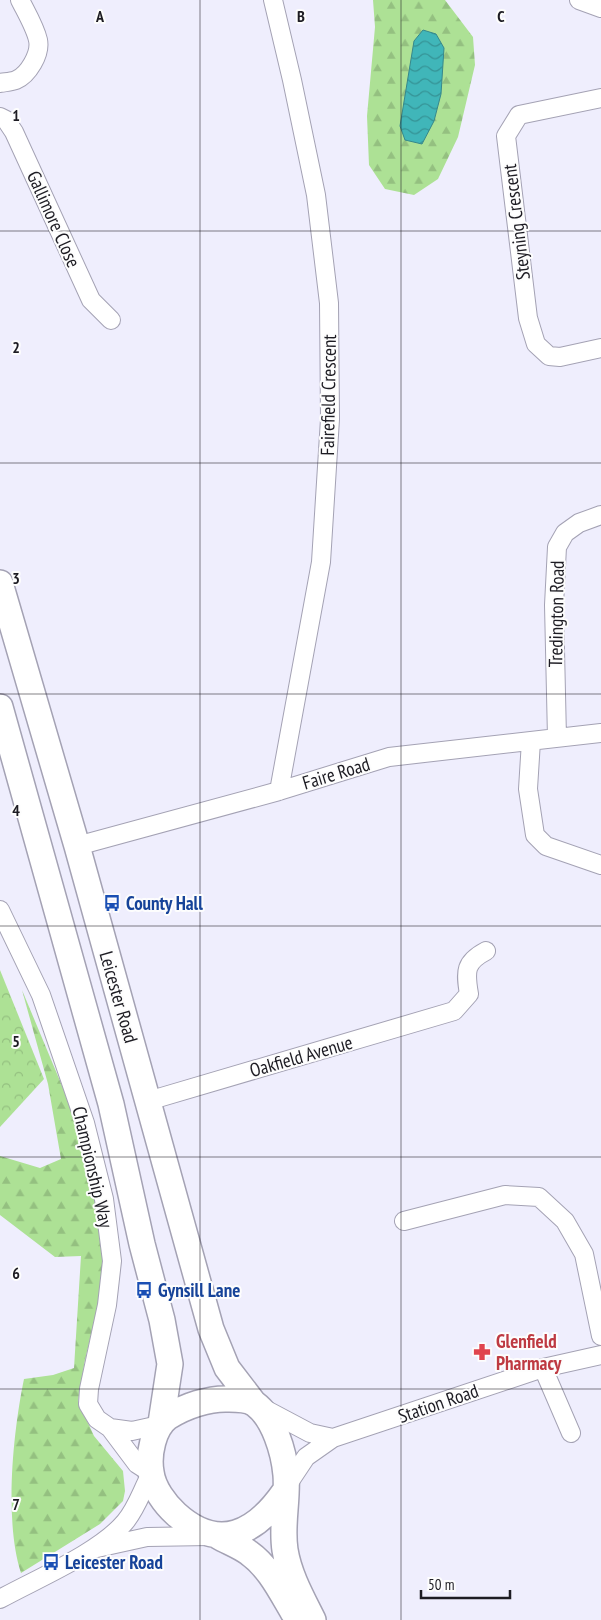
<svg xmlns="http://www.w3.org/2000/svg" width="601" height="1620" font-family="'PT Sans Narrow',sans-serif">
  <defs>
    <pattern id="forest-firs" width="22" height="20" patternUnits="userSpaceOnUse" patternTransform="scale(1.25)"><rect width="22" height="20" fill="#ade195"/><path d="M5 1l3.5 6h-7zM16 11l3.5 6h-7z" fill="#94c080"/></pattern>
    <pattern id="park-crowns" width="20" height="18" patternUnits="userSpaceOnUse" patternTransform="scale(1.25)"><rect width="20" height="18" fill="#ade195"/><path d="M2 6a3 3 0 1 1 6 0M12 15a3 3 0 1 1 6 0" fill="none" stroke="#94c080"/></pattern>
    <pattern id="water-waves" width="16" height="10" patternUnits="userSpaceOnUse" patternTransform="scale(1.25)"><rect width="16" height="10" fill="#40b6b9"/><path d="M0 5q4-4 8 0t8 0" fill="none" stroke="#359396"/></pattern>
  </defs>
  <rect width="100%" height="100%" fill="#efeefd"/>
  <path fill="url(#forest-firs)" d="M373,0H445L473,37L475,65L458,137L438,179L414,195L385,189L369,165L367,116L375,27Z
    M22,990L78,1124L101,1219L104,1254L100,1297L85,1360L78,1401L94,1436L123,1471L125,1491L123,1501L100,1524L21,1573C4,1521 13,1432 24,1379L53,1375L74,1368L81,1256L55,1257L0,1215V1156L40,1168L61,1159L48,1084Z"/>
  <path fill="url(#park-crowns)" d="M0,970L44,1079L0,1127Z"/>
  <path fill="url(#water-waves)" stroke="#36888c" d="M423,30L436,34L444,48L441,94L434,121L422,144L405,140L400,126L414,41Z"/>
  <g fill="none" stroke-linecap="round" stroke-linejoin="round">
    <g stroke="#a4a2b4" stroke-width="20">
      <path id="minor" d="M273,0L292,80L316,195L329,303L330,419L321,562L279,791
        M579,0L601,8
        M0,83C5,82 11,82 16,80C28,75 41,54 38,40C35,27 26,12 20,0
        M601,98L519,115L506,136L528,318L536,344L549,356L560,357L601,348
        M0,117L6,120L14,132L91,300L111,320
        M557,738L554,605L557,547L565,533L579,523L601,515
        M531,741L528,789L535,835L546,846L601,865
        M77,846L279,791L389,757L601,733
        M0,910L41,995L85,1123L104,1199L112,1261L107,1305L89,1389L88,1404L97,1419L110,1428L137,1464L151,1473
        M148,1101L454,1011L469,994C465,971 465,962 486,951
        M404,1221L505,1195L539,1197L565,1221L584,1254L601,1336
        M543,1368L571,1433
        M261,1407L310,1433L333,1438
        M110,1428L132,1431L159,1425
        M286,1487L306,1457L333,1438L543,1368L601,1355
        M97,1548L147,1537L210,1536
        M0,1599C36,1579 99,1553 125,1522C137,1508 142,1490 151,1474"/>
    </g>
    <g stroke="#a4a2b4" stroke-width="28">
      <path id="highway" d="M0,583L77,846L211,1329L227,1368L253,1402
        M0,707L111,1104L142,1244L162,1320L170,1364L161,1423
        M285,1491C256,1533 219,1553 176,1514C165,1504 153,1488 151,1472C148,1455 153,1428 168,1417C185,1406 209,1398 229,1399C237,1399 248,1399 255,1404C274,1418 284,1452 286,1475C288,1500 281,1525 285,1550C289,1575 302,1598 313,1620
        M218,1536C228,1542 240,1546 249,1553C269,1567 281,1592 293,1612"/>
    </g>
    <use href="#minor" stroke="#fff" stroke-width="18"/>
    <use href="#highway" stroke="#fff" stroke-width="25"/>
  </g>
  <path fill="none" stroke="#1d1c23" stroke-width="1" stroke-opacity="0.55" d="M200,0V1620M401,0V1620M0,231H601M0,463H601M0,694H601M0,926H601M0,1157H601M0,1389H601"/>
  <defs>
    <g id="bus-bare" transform="scale(1.35)"><path d="M-5-6H5V4H4V6H2V4H-2V6H-4V4H-5ZM-3.5-4V0h7V-4ZM-3.5 1.2v1.5H-2V1.2ZM2 1.2v1.5H3.5V1.2Z" fill="#1a4fb4" stroke="#fdfdfd" stroke-width="2.5" paint-order="stroke"/></g>
    <g id="pharmacy-bare" transform="scale(1.35)"><path d="M-2-6h4v4h4v4h-4v4h-4v-4h-4v-4h4Z" fill="#e0444e" stroke="#fdfdfd" stroke-width="2.5" paint-order="stroke"/></g>
  </defs>
  <g fill-rule="evenodd">
    <use href="#bus-bare" x="112" y="903"/>
    <use href="#bus-bare" x="144" y="1290"/>
    <use href="#pharmacy-bare" x="482" y="1352"/>
    <use href="#bus-bare" x="51" y="1562"/>
  </g>
  <g text-anchor="middle" dominant-baseline="central" stroke-width="4" stroke-linejoin="round" paint-order="stroke">
    <g font-size="19" fill="#1d1c23" stroke="#fdfdfd">
      <text transform="translate(54 219) rotate(66)">Gallimore Close</text>
      <text transform="translate(516 222) rotate(-97)">Steyning Crescent</text>
      <text transform="translate(328 395) rotate(-89)">Fairefield Crescent</text>
      <text transform="translate(556 614) rotate(-89)">Tredington Road</text>
      <text transform="translate(336 773) rotate(-17)">Faire Road</text>
      <text transform="translate(119 997) rotate(74)">Leicester Road</text>
      <text transform="translate(301 1056) rotate(-16)">Oakfield Avenue</text>
      <text transform="translate(93 1167) rotate(77)">Championship Way</text>
      <text transform="translate(438 1403) rotate(-19)">Station Road</text>
    </g>
    <g font-size="19" font-weight="bold" fill="#164399" stroke="#fdfdfd" text-anchor="start">
      <text x="126" y="903">County Hall</text>
      <text x="158" y="1290">Gynsill Lane</text>
      <text x="65" y="1562">Leicester Road</text>
    </g>
    <g font-size="19" font-weight="bold" fill="#be3a42" stroke="#fdfdfd" text-anchor="start">
      <text x="496" y="1341">Glenfield<tspan x="496" dy="22">Pharmacy</tspan></text>
    </g>
  </g>
  <g font-size="16" text-anchor="middle" font-weight="bold" fill="#1d1c23" stroke="#fdfdfd" stroke-width="4" stroke-linejoin="round" paint-order="stroke">
    <text x="100" y="22">A</text>
    <text x="301" y="22">B</text>
    <text x="501" y="22">C</text>
    <text x="16" y="121">1</text>
    <text x="16" y="353">2</text>
    <text x="16" y="584">3</text>
    <text x="16" y="816">4</text>
    <text x="16" y="1047">5</text>
    <text x="16" y="1279">6</text>
    <text x="16" y="1510">7</text>
  </g>
  <path d="M421 1590v8h89v-8" fill="none" stroke="#1d1c23" stroke-width="2.5"/>
  <text x="428" y="1590" font-size="15" fill="#1d1c23" stroke="#fdfdfd" stroke-width="4" paint-order="stroke">50 m</text>
</svg>
